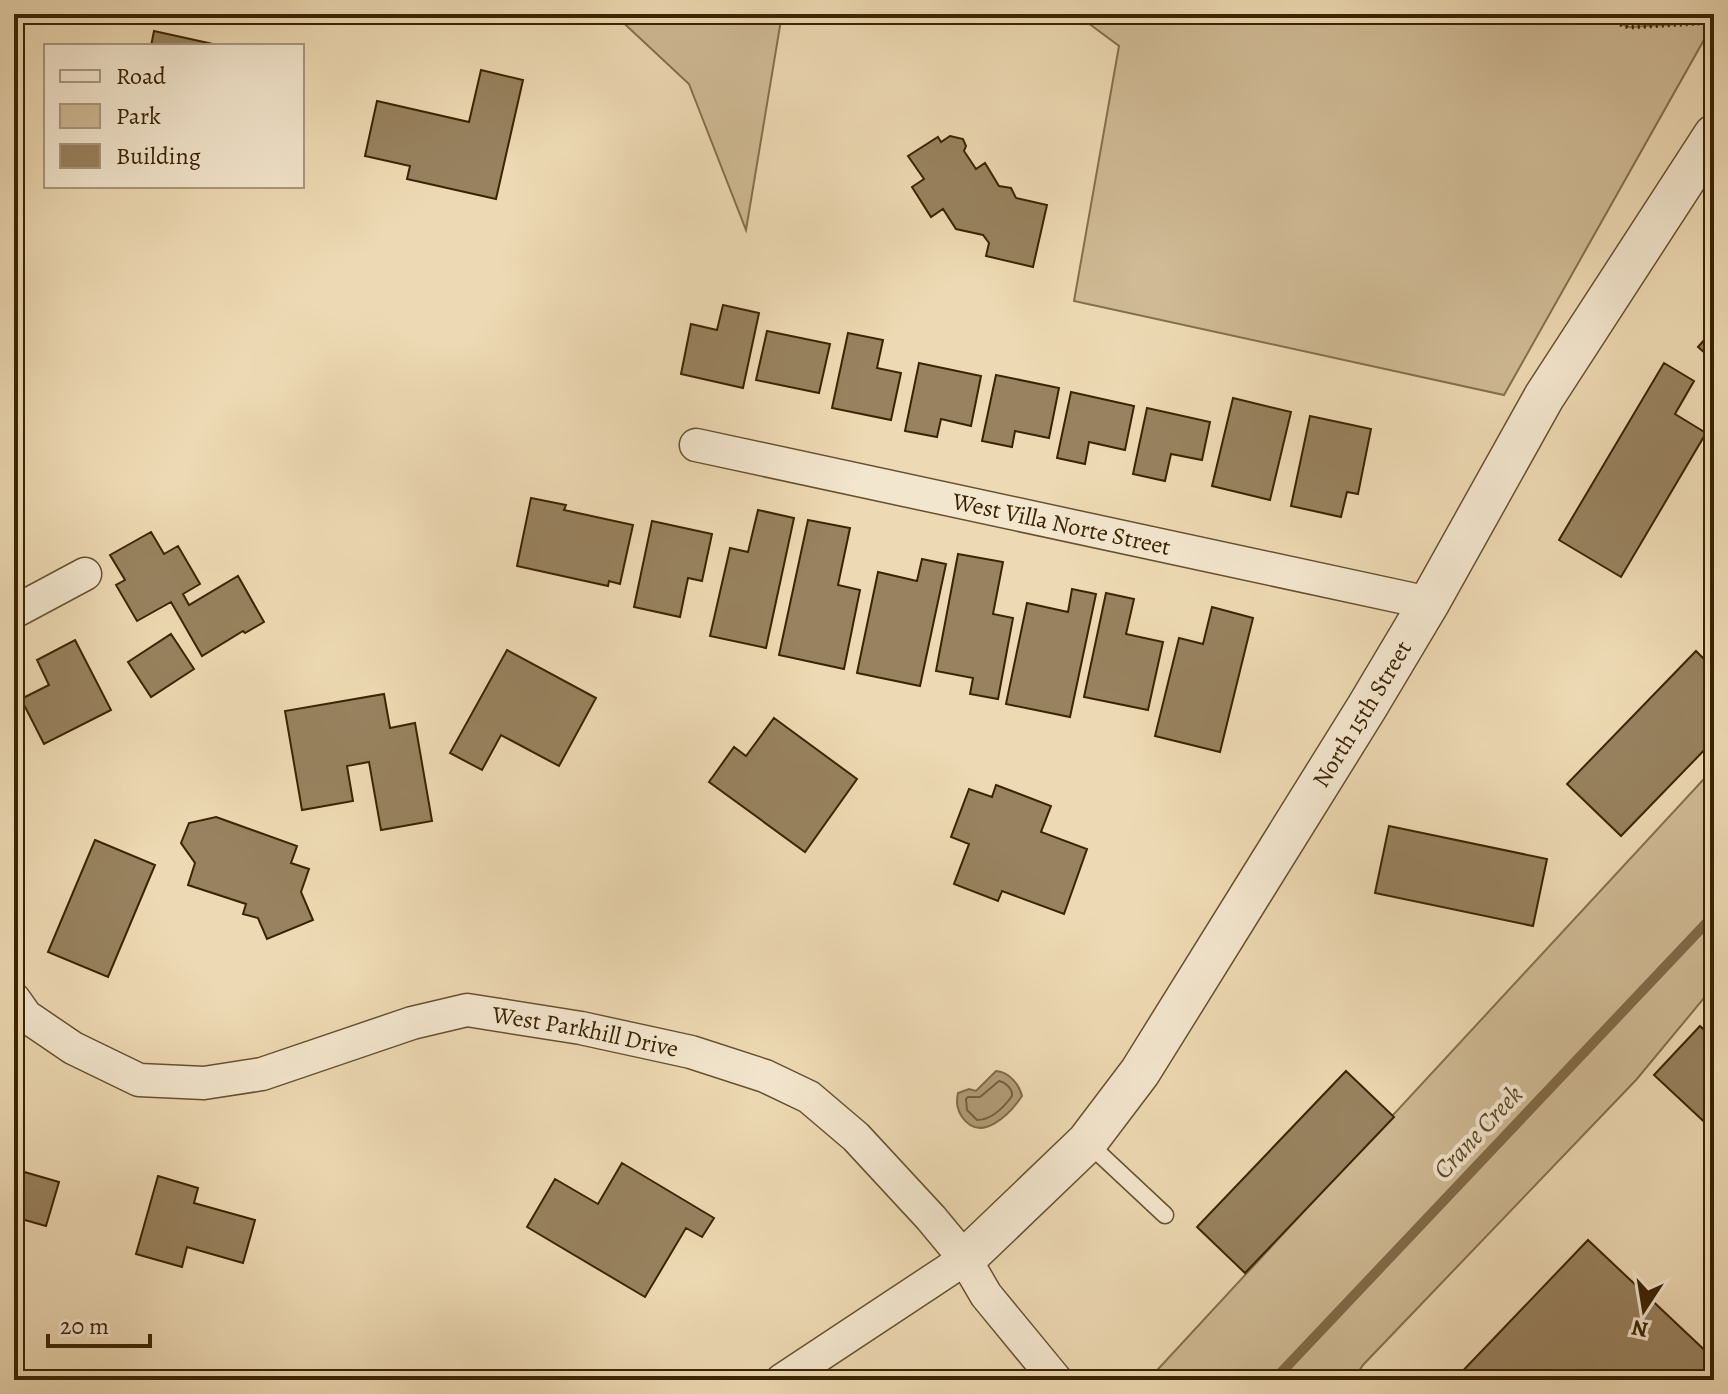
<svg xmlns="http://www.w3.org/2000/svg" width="1728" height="1394" font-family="Alegreya,serif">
  <rect width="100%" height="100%" fill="#edd9b3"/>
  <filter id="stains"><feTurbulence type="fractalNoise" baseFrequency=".0025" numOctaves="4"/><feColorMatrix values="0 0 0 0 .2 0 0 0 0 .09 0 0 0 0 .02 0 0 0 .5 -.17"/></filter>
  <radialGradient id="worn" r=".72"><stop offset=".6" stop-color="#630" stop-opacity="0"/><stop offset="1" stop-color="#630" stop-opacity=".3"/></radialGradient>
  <path fill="#cfba95" stroke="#856f4c" stroke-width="2" d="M614,14H782L746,230L689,84Z
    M1076,14H1592L1629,27L1714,22L1504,395L1074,301L1119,46Z
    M1714,768V986L1636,1080L1363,1365L1353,1380H1148Z"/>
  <path fill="#b09b77" stroke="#816b49" stroke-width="2" d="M996,1071C1009,1072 1019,1084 1022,1096C1010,1114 981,1144 962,1117C957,1109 956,1103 958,1093L969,1089L976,1091Z"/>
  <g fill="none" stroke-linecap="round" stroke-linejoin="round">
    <path stroke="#76603d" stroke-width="2" d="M999,1081C1005,1082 1013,1089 1012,1096C1004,1107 992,1120 977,1120L967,1110L966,1099L968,1097H980Z"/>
    <path stroke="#816b49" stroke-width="10" d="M1274,1380L1714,915"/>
  </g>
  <path fill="#98825f" stroke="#3b2403" stroke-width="2" d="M154,31L222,46H151Z
    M481,70L523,80L496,199L407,179L410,166L365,156L377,101L469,122Z
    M950,136L963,139L966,146L964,151L976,169L985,163L999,186L1011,188L1016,198L1047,205L1033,267L986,256L989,243L983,235L956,229L943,209L931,217L912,187L924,179L908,156L938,137L941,142Z
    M723,305L759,313L743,388L681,374L691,324L717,330Z
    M1714,329V361L1698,347Z
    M767,331L830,344L819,393L756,380Z
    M848,333L883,340L877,368L901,373L891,420L832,408Z
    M919,363L981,376L971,426L941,419L937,437L905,431Z
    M1664,363L1694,381L1675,414L1706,433L1621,577L1559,540Z
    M996,375L1059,388L1049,438L1015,431L1012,447L982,441Z
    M1071,392L1134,406L1125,450L1089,442L1085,464L1057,458Z
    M1233,398L1291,412L1270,500L1212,486Z
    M1147,408L1210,422L1202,460L1171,454L1165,481L1133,474Z
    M1310,416L1371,429L1358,494L1347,492L1341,517L1291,506Z
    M531,498L566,505L564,510L633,525L620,584L609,581L608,586L517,566Z
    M758,510L794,518L766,648L710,636L730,548L748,552Z
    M808,520L850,528L838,585L860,590L844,669L779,655Z
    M652,521L712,534L702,581L688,578L680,617L634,607Z
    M151,532L164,554L178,546L200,584L183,594L189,605L238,576L264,622L245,633L243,631L202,656L171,602L137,621L116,585L125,580L110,555Z
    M958,554L1003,562L993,614L1013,618L998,699L970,694L973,678L936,671Z
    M922,559L946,564L920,686L857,673L878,572L917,581Z
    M1072,589L1096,594L1070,717L1006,704L1027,603L1068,612Z
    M1106,593L1134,599L1126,634L1163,642L1148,710L1084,697Z
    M1212,607L1253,618L1220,752L1155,736L1179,638L1203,644Z
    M171,634L194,669L151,697L128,662Z
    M75,640L111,710L44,744L21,699L49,685L37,660Z
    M507,650L596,698L559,766L501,735L482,770L450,753Z
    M1696,651L1714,669V740L1621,836L1567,784Z
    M384,694L390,728L415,723L432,821L381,830L369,762L347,766L353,801L302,810L285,711Z
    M774,718L857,779L805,852L709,782L734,747L746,756Z
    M996,785L1051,806L1041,832L1087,849L1064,914L1002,891L998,901L954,884L969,844L951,837L969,789L992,797Z
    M216,817L297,846L291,863L309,869L301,892L313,920L267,939L258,918L243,914L246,904L188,885L195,863L181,843L189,823Z
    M1389,826L1547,859L1533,926L1375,893Z
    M95,840L155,865L108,977L48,952Z
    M1700,1026L1714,1039V1131L1654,1075Z
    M1346,1071L1394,1117L1245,1273L1197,1227Z
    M622,1163L714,1218L702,1237L686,1228L645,1297L527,1227L555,1179L598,1204Z
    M14,1169L59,1182L46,1226L14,1217Z
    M158,1176L198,1188L194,1203L255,1220L243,1263L187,1247L182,1267L136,1254Z
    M1588,1240L1714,1359V1380H1454Z"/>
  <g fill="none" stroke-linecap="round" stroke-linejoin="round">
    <g stroke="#68512f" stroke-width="19">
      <path id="service" d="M1088,1143L1165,1215"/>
    </g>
    <g stroke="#68512f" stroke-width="35">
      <g id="minor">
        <path id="s1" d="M696,445L1429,603"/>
        <path d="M14,612L85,574"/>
        <path id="s2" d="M14,999L26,1016L73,1048L139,1080L204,1083L262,1074L412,1023L467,1010L581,1028L691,1052L765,1076L809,1097L856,1137L931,1218L965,1259L986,1295L1056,1380"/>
        <path d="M782,1380L965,1259"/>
      </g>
    </g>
    <g stroke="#68512f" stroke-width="43">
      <g id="tertiary">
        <path id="s3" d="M965,1259L1087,1142L1140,1072L1367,707L1429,603L1544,397L1714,135"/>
      </g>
    </g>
    <path stroke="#3b2403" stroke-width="5" stroke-dasharray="2 4" stroke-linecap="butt" d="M1592,14L1629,27L1714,22"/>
    <use href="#service" stroke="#f3e6ce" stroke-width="16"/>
    <use href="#minor" stroke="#f3e6ce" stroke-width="32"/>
    <use href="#tertiary" stroke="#f3e6ce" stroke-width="40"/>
  </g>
  <g text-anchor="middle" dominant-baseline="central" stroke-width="8" stroke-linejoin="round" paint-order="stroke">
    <g font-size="24" fill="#3b2403" stroke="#f3e6ce">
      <text stroke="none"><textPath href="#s1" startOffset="374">West Villa Norte Street</textPath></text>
      <text stroke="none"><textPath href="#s3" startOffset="678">North 15th Street</textPath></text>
      <text stroke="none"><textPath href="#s2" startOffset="610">West Parkhill Drive</textPath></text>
    </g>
    <g font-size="26" font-style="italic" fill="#5e4826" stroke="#f3e6ce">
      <text transform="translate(1478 1132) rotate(-47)">Crane Creek</text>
    </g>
  </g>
  <rect width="1728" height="1394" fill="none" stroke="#edd9b3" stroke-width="48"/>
  <rect x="16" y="16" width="1696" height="1362" fill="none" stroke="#3b2403" stroke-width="4"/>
  <rect x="24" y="24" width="1680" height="1346" fill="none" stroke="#3b2403" stroke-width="2"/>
  <rect x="44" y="44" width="260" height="144" fill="#f3e6ce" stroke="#a9987d" stroke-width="2"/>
  <rect x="60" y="70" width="40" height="12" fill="#f3e6ce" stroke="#a9987d" stroke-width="2"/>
  <text x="116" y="84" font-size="24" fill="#3b2403">Road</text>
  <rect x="60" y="104" width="40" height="24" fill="#cfba95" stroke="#a9987d" stroke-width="2"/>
  <text x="116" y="124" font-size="24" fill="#3b2403">Park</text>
  <rect x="60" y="144" width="40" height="24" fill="#98825f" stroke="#a9987d" stroke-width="2"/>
  <text x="116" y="164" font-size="24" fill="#3b2403">Building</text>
  <g transform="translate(1644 1310) rotate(192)" stroke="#f3e6ce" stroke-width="6" paint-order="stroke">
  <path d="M0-6L14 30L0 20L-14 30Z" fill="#3b2403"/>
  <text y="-12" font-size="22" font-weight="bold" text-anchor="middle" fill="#3b2403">N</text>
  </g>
  <path d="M48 1334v12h102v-12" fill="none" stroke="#3b2403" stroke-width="4"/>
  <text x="60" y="1334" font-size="24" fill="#3b2403" stroke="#f3e6ce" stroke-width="6" paint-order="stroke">20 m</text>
  <rect width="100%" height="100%" filter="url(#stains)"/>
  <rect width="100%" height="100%" fill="url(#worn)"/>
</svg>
